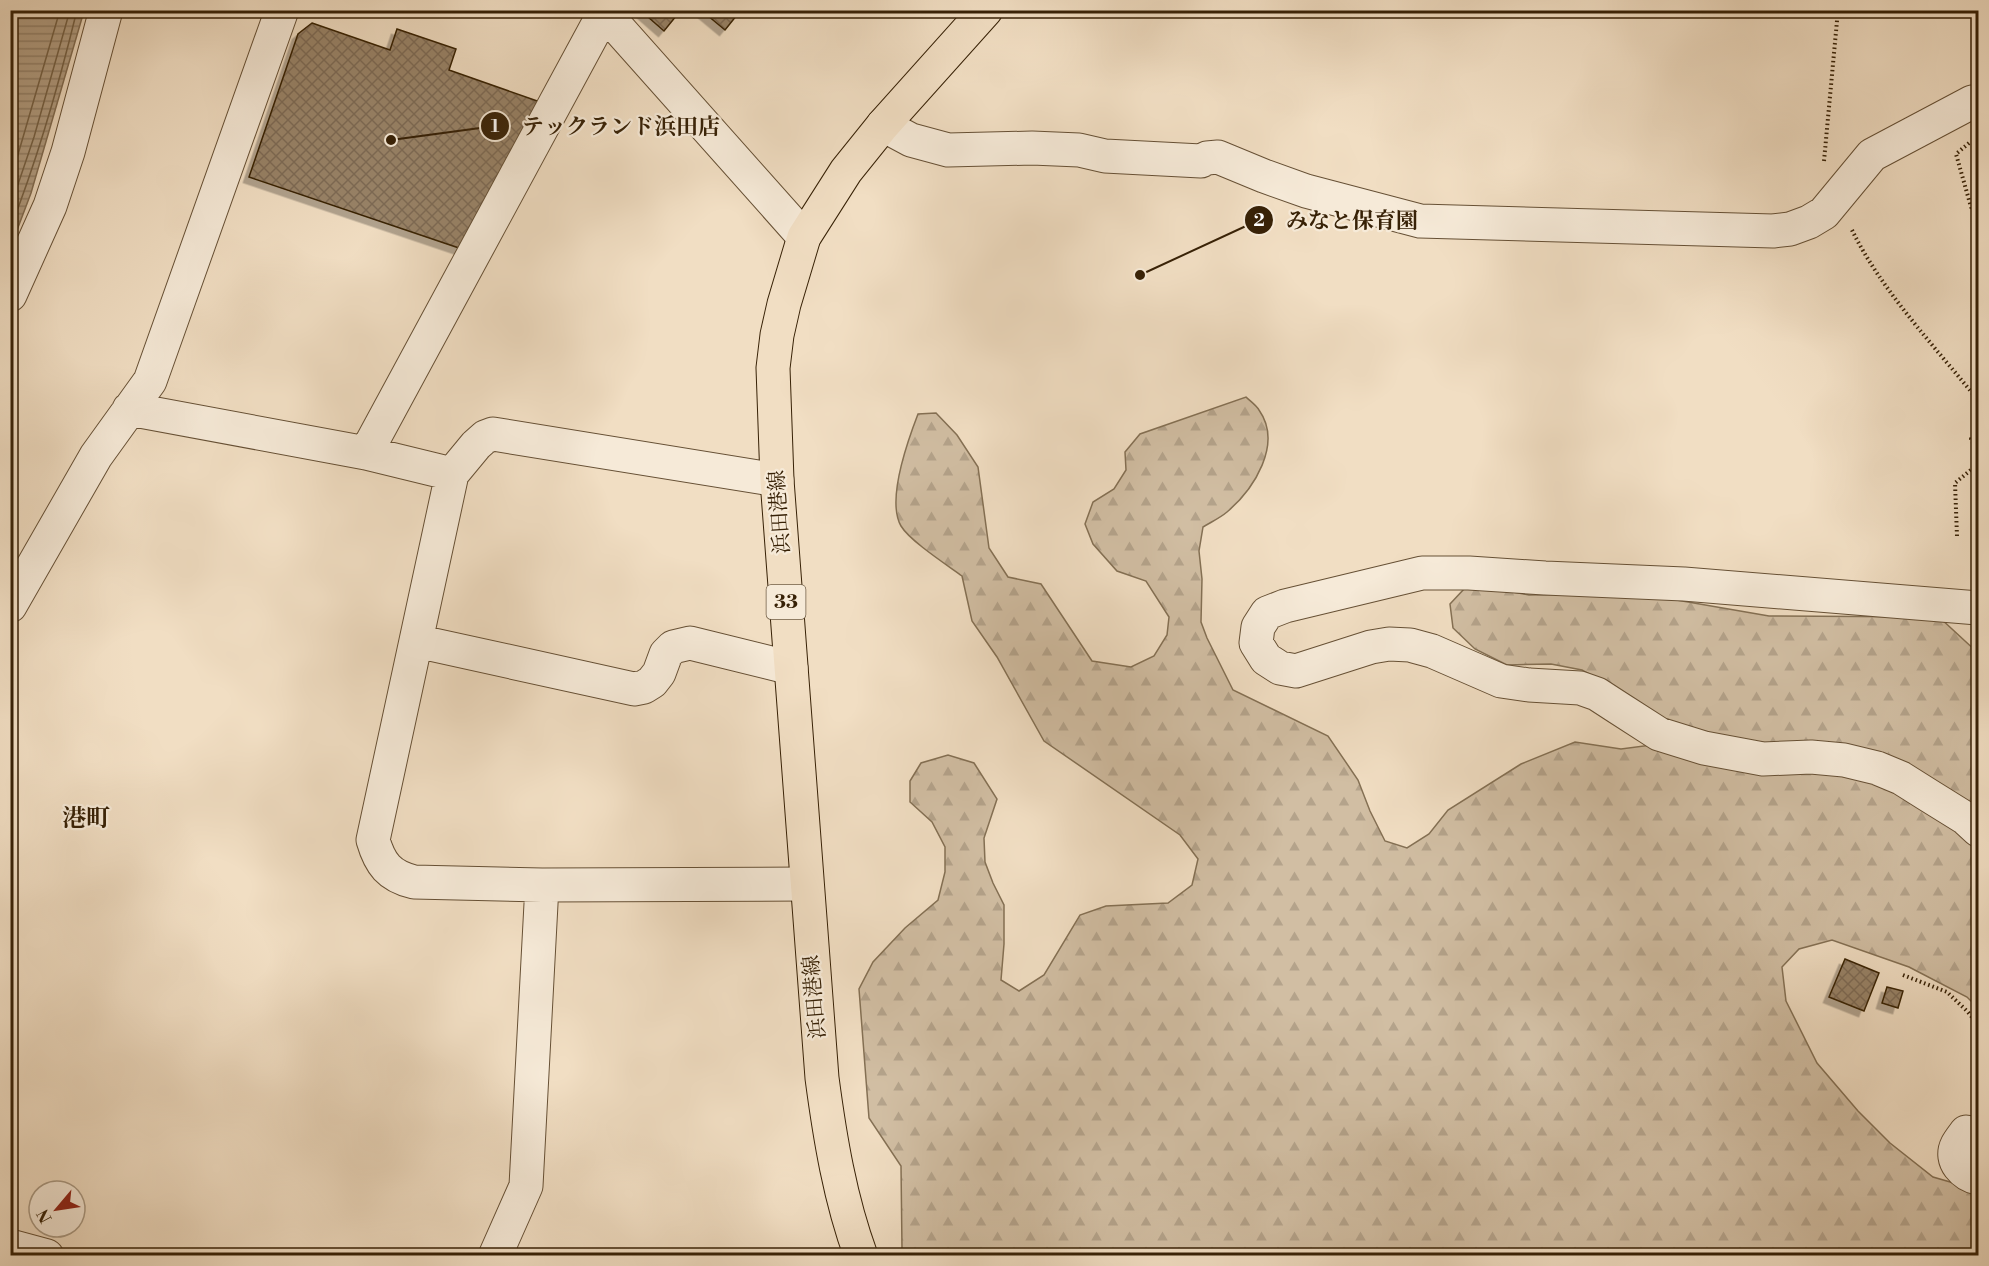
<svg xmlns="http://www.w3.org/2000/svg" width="1989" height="1266" font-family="'Libre Bodoni','Noto Serif JP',serif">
  <defs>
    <pattern id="forest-firs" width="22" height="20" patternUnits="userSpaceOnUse" patternTransform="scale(1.5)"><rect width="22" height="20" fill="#d1bea3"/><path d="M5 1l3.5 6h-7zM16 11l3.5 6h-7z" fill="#b4a38b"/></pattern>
    <pattern id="water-rules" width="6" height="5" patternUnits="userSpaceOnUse" patternTransform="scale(1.5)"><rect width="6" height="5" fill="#b29e83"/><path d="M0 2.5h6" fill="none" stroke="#928069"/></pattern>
    <pattern id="building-cross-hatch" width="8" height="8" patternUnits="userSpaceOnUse" patternTransform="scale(1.5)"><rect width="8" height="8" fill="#988368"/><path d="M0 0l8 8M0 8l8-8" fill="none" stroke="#7d6b54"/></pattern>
    <filter id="shadow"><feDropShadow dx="-5.5" dy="5.5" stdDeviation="0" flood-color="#0004"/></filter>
  </defs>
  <rect width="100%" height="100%" fill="#f1dec3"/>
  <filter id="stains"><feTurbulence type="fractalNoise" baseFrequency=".00333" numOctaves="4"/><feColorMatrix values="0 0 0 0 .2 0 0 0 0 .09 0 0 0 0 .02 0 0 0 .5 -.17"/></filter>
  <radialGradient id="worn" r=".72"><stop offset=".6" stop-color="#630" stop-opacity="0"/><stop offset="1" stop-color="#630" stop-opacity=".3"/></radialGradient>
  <path fill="url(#forest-firs)" stroke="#847054" stroke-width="1.5" d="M1246,397C1250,401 1256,405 1259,410C1283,444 1254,489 1227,512C1220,518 1211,522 1203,527L1199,551L1202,579L1201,622L1207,638L1233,690L1328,736L1358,780L1370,811L1385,841L1407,848L1429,834L1448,810L1521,764L1575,742L1621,749L1652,745L1623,693L1582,670L1551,664L1507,665L1475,649L1453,628L1450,604L1465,588L1478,585L1529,595L1636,593L1769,616L1939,617L1978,653V1008L1967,997L1909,967L1832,940L1799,949L1782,967L1786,1001L1817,1063L1858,1111L1890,1143L1933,1177L1964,1186L1978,1185V1255H905L902,1249L901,1166L869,1118L859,989L873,962L905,928L938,900L945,872V847L932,822L910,802V781L921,763L948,755L974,763L997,799L984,838L985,862L993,883L1004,905V944L1001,980L1019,991L1044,975L1080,915L1106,906L1168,903L1192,885L1198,859L1180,835L1044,741L997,657L972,621L962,576C947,565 910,541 901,526C886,500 908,440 918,414L936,413L957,435L978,467L989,548L1008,577L1041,584L1092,661L1131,667L1154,656L1167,635L1169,617L1146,581L1117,571L1093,544L1085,524L1093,502L1114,489L1126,470L1125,452L1140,434Z"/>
  <path fill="url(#water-rules)" stroke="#816c51" stroke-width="1.5" d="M11,10L84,11L31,193L11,246Z"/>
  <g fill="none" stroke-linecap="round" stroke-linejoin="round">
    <path stroke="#746044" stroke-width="1.5" d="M10,182L60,10
      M10,208L34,137L70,10
      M10,229C38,158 59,84 77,10"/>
  </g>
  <path fill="url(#building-cross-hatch)" stroke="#372106" stroke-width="1.5" filter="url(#shadow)" d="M640,10H681L664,31Z
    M701,10H741L725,30Z
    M312,23L390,50L397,29L456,49L449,70L540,102L462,249L249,177L298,34Z
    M1845,959L1879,973L1864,1011L1829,997Z
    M1887,987L1903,991L1898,1008L1882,1003Z"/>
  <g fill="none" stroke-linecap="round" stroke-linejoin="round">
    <g stroke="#665035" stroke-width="35">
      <path id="minor" d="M602,10L804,237
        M883,125L911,140L948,150L1032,148L1079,150L1105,156L1201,161L1207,158L1218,157L1264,176L1306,191L1420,221L1773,231L1790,229L1809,222L1824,213L1872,155L1972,102L1978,101
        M10,295L50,206L68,152L106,10
        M129,409L366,453L452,474
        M366,453L604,13
        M777,480L493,434L485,437L476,445L452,474L373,840C380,864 389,876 414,882L542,885L806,884
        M10,606L96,456L150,381L282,10
        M1978,608L1684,584L1545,578L1469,573H1422L1285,606L1267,613L1258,627L1256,643L1266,659L1280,668L1296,671L1371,647L1389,644L1410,645L1432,651L1501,681L1529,685L1580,688L1597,694L1617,707L1659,734L1704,748L1763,759L1811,757L1844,760L1877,768L1901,778L1928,795L1965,818L1978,830
        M416,641L634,689L644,687L652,682L659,673L666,654L673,647L690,643L791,668
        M1966,1132C1963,1136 1959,1141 1957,1145C1949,1161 1964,1175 1978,1178
        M10,1246L47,1256
        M495,1256L526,1186L542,885"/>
    </g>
    <g stroke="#372106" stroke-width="35">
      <path id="major" d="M861,1256C840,1199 830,1138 822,1078L777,480L773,368L777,335L784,304L804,237L846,171L883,125L986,10"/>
    </g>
    <path stroke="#372106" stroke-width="4" stroke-dasharray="1.5 3" stroke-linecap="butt" d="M1969,143L1956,154L1971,207L1978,218
      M1824,161L1838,10
      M1852,230C1881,290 1936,348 1978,400
      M1978,426L1971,439L1978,453
      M1957,536L1955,483L1978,464
      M1903,975L1947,992L1968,1012L1978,1025"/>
    <use href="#minor" stroke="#f6ead8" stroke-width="33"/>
    <use href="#major" stroke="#f1dec3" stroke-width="33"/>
  </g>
  <g text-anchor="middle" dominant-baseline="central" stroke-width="4.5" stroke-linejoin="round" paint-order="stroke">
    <rect fill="#f6ead8" stroke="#705d45" stroke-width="1.5" x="766.5" y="585" width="39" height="34" rx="4.5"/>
    <g font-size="20" font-weight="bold" fill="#372106">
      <text x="786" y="602">33</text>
    </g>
    <g font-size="21" fill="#372106" stroke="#f6ead8">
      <text transform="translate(780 512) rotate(-94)">浜田港線</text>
      <text transform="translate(815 997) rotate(-95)">浜田港線</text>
    </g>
    <g font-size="24" font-weight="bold" fill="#372106" stroke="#f6ead8">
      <text x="86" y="819">港町</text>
    </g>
  </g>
  <path fill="none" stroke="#372106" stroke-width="2" d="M391 140L495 126M1140 275L1259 220"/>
  <g fill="#372106" stroke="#f6ead8" stroke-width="2">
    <circle cx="391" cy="140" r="6"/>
    <circle cx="1140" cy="275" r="6"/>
    <circle cx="495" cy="126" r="15"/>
    <circle cx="1259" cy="220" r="15"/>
  </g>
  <g font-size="18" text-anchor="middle" font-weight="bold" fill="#fff">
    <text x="495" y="132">1</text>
    <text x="1259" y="226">2</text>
  </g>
  <g font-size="22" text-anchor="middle" font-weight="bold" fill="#372106" stroke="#f6ead8" stroke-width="4.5" stroke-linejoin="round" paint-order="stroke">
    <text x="621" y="134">テックランド浜田店</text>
    <text x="1352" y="228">みなと保育園</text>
  </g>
  <rect width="1989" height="1266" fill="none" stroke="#f1dec3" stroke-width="36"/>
  <rect x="12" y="12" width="1965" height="1242" fill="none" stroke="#372106" stroke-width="3"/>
  <rect x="18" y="18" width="1953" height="1230" fill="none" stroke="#372106" stroke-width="1.5"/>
  <g transform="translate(57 1209) rotate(241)"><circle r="28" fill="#f6ead8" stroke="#aa9a84" stroke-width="1.5"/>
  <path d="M0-4.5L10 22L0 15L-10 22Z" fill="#8f2418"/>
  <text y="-9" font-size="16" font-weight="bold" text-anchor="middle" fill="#372106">N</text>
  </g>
  <rect width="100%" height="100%" filter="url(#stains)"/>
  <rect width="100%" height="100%" fill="url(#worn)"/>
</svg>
